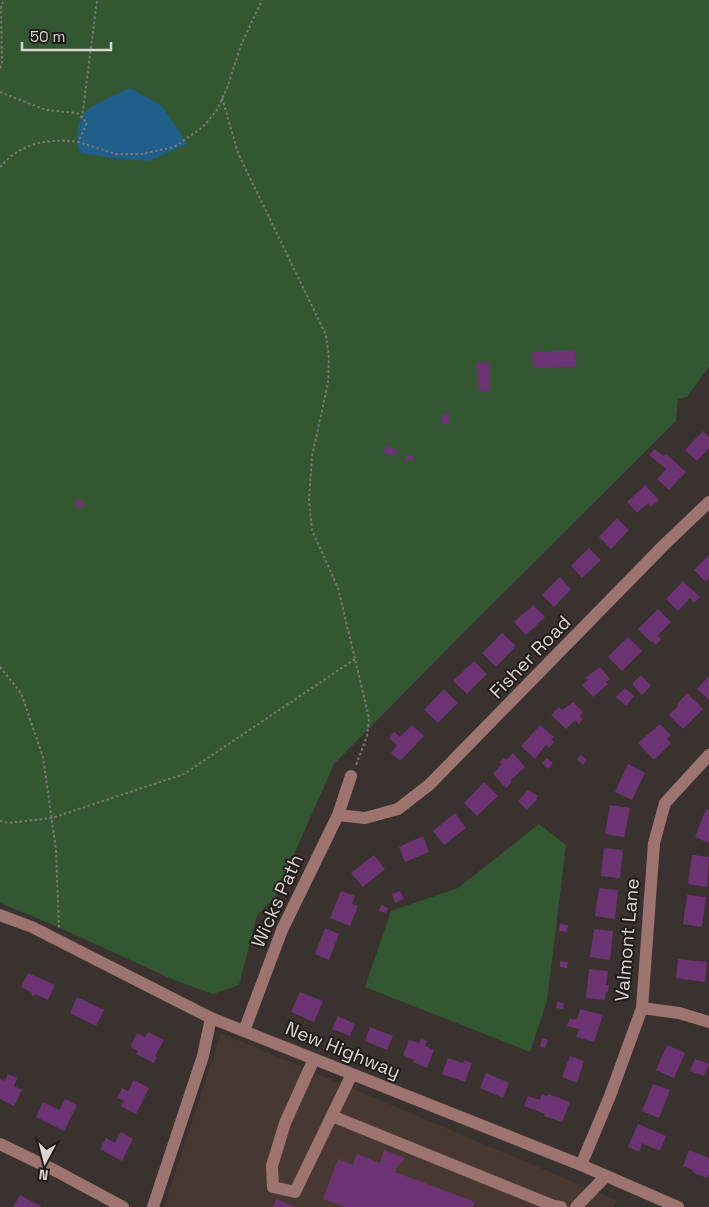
<svg xmlns="http://www.w3.org/2000/svg" width="709" height="1207" font-family="'Space Grotesk',sans-serif">
  <rect width="100%" height="100%" fill="#3a322e"/>
  <path fill="#473932" d="M221,1033L616,1200L614,1207H164Z"/>
  <path fill="#335730" d="M0,0H709V367L687,397L678,399L676,421L464,632L334,764L276,895L257,916L239,985L213,994L174,980L49,923L0,903Z
    M539,824L566,845L547,1001L530,1052L365,987L391,911L458,888Z"/>
  <path fill="#1f5f8a" d="M130,88L161,105L175,125L187,144L149,161L119,159L80,153C76,141 76,127 83,115C89,105 119,93 130,88Z"/>
  <path fill="#6d3473" d="M575,350L576,367L533,368L532,352Z
    M489,362L490,391L479,392L476,363Z
    M442,414H450L449,424H442Z
    M703,431L709,437V448L697,461L685,450Z
    M386,445L397,450L394,457L383,452Z
    M655,449L663,456L666,454L686,472L669,490L657,479L666,469L649,455Z
    M406,455L414,456L413,461H406Z
    M645,485L659,500L651,507L648,503L637,513L627,502Z
    M76,500L84,501L83,508L75,507Z
    M617,518L629,530L611,549L599,537Z
    M589,548L601,560L582,578L571,566Z
    M709,555V578L706,582L694,570Z
    M560,577L571,589L554,607L542,595Z
    M683,581L700,597L694,603L690,598L678,611L666,599Z
    M533,605L545,617L526,635L514,622Z
    M658,609L671,622L657,636L661,639L656,645L652,641L651,642L638,629Z
    M502,633L516,646L496,667L482,653Z
    M628,637L642,651L622,671L608,657Z
    M474,661L487,674L467,694L453,681Z
    M600,667L610,679L606,682L608,684L593,697L582,685L588,680L585,678Z
    M641,675L651,686L642,695L632,684Z
    M709,676V700L697,689Z
    M625,688L634,696L626,706L616,697Z
    M444,689L458,703L438,723L424,710Z
    M687,693L703,709L683,729L669,715L678,706L677,704Z
    M573,702L583,712L580,716L583,719L579,724L575,720L566,729L551,715L559,707L562,710Z
    M660,724L671,735L667,739L671,743L654,760L638,743Z
    M412,725L424,736L400,761L391,753L397,745L389,738L394,732L400,737Z
    M540,725L554,737L551,739L554,742L549,748L546,745L535,759L521,746Z
    M513,753L525,767L510,781L512,782L506,788L493,774L502,764L500,762L504,758L506,760Z
    M581,755L587,760L583,765L577,759Z
    M547,758L553,763L548,769L542,763Z
    M628,764L645,773L632,800L615,792Z
    M484,782L498,796L477,816L464,803Z
    M528,790L538,796L536,798L537,799L527,810L518,801Z
    M610,805L630,808L624,837L605,834Z
    M706,809L709,810V843L695,837Z
    M455,813L466,828L444,845L433,831Z
    M423,836L429,852L405,862L399,847Z
    M604,848L623,850L620,878L601,876Z
    M374,855L385,869L363,887L351,873Z
    M692,855L709,857L707,887L688,884Z
    M599,888L618,890L615,919L595,916Z
    M341,891L355,896L352,904L358,906L350,926L330,918Z
    M400,891L404,899L395,903L392,894Z
    M687,895L706,897L702,927L683,924Z
    M381,905L388,908L386,913L379,911Z
    M560,924L568,925L567,932L559,931Z
    M325,928L339,934L329,960L315,954Z
    M594,929L613,931L610,960L590,957Z
    M678,959L707,962L705,982L676,978Z
    M560,961L568,962L567,968L560,967Z
    M589,969L608,971L606,985H609L608,992H606L605,1000L586,998Z
    M28,973L55,985L48,1000L35,994L34,996H32V993L21,987Z
    M300,992L323,1001L314,1022L291,1012Z
    M77,997L104,1010L96,1026L70,1013Z
    M557,1002L564,1003L563,1009L556,1008Z
    M580,1009L603,1015L594,1042L576,1037L579,1029L567,1026L570,1018L577,1020Z
    M338,1016L355,1024L350,1036L332,1029Z
    M370,1027L393,1036L387,1050L365,1041Z
    M148,1032L164,1040L155,1056L157,1057L154,1063L136,1054L138,1051L130,1047L137,1033L145,1037Z
    M542,1038L548,1040L545,1048L540,1047Z
    M421,1039L427,1041L425,1046L434,1050L427,1068L413,1062L414,1060L403,1055L409,1040L419,1043Z
    M667,1045L685,1053L674,1078L656,1070Z
    M570,1056L584,1061L577,1083L562,1077Z
    M448,1058L463,1063L464,1060L472,1063L465,1082L442,1074Z
    M695,1059L709,1064L704,1076L690,1071Z
    M486,1073L509,1083L503,1098L480,1088Z
    M8,1074L17,1078L14,1086L22,1090L14,1106L0,1099V1079L5,1081Z
    M134,1080L149,1088L136,1114L121,1106L124,1101L117,1098L122,1088L128,1091Z
    M653,1084L670,1090L659,1118L642,1111Z
    M542,1094L547,1096L548,1094L570,1102L562,1122L544,1116L545,1114L524,1106L528,1096L540,1100Z
    M65,1099L77,1105L64,1131L36,1117L43,1102L59,1110Z
    M638,1124L666,1136L660,1151L642,1143L639,1152L628,1147Z
    M121,1132L133,1139L122,1161L100,1149L106,1138L115,1143Z
    M384,1150L405,1158L395,1169H397L395,1172L475,1202L473,1207H345L323,1199L338,1159L353,1165L357,1154L380,1163Z
    M689,1150L709,1158V1174L707,1178L692,1172L693,1170L683,1166Z
    M20,1195L42,1207H13Z
    M276,1199L296,1207H273Z"/>
  <g fill="none" stroke-linecap="round" stroke-linejoin="round">
    <path stroke="#7e7773" stroke-width="2" stroke-dasharray="2.5 2.5" stroke-linecap="butt" d="M0,68L2,65L1,6L4,0
      M0,92L46,110L77,113L87,123L78,142L116,154H142L174,147L203,127L217,110L227,88L241,45L262,0
      M222,98L238,153L326,335L329,358L328,383L312,456L309,500L312,530L338,588L369,718L367,736L356,765
      M82,118L97,0
      M0,167C21,143 47,138 78,142
      M0,667L21,693L43,757L56,850L59,928
      M0,821L8,823L52,818L184,774L355,659"/>
    <path stroke="#9e7470" stroke-width="12" d="M338,815L365,818L398,809L429,785L664,545L709,502
      M0,915L32,927L211,1018L581,1165L678,1207
      M642,1008L679,1013L709,1022
      M244,1031L282,930L338,815L351,776
      M314,1059L285,1123L272,1166L273,1187L295,1192L352,1074
      M332,1116L554,1206L561,1207
      M0,1144L56,1171L123,1207
      M581,1165L610,1096L642,1008L654,843L665,803L709,755
      M153,1207L203,1056L211,1018
      M576,1207L606,1176"/>
  </g>
  <g text-anchor="middle" dominant-baseline="central" stroke-width="4" stroke-linejoin="round" paint-order="stroke">
    <g font-size="19" fill="#dbd5d3" stroke="#1f1b19">
      <text transform="translate(530 657) rotate(-46)">Fisher Road</text>
      <text transform="translate(277 901) rotate(-66)">Wicks Path</text>
      <text transform="translate(627 940) rotate(-85)">Valmont Lane</text>
      <text transform="translate(343 1050) rotate(22)">New Highway</text>
    </g>
  </g>
  <g transform="translate(45 1162) rotate(187)" stroke="#1f1b19" stroke-width="4" paint-order="stroke">
  <path d="M0-4L9 19L0 12L-9 19Z" fill="#dbd5d3"/>
  <text y="-8" font-size="14" font-weight="bold" text-anchor="middle" fill="#dbd5d3">N</text>
  </g>
  <path d="M22 42v8h89v-8" fill="none" stroke="#dbd5d3" stroke-width="2.5"/>
  <text x="30" y="42" font-size="15" fill="#dbd5d3" stroke="#1f1b19" stroke-width="4" paint-order="stroke">50 m</text>
</svg>
